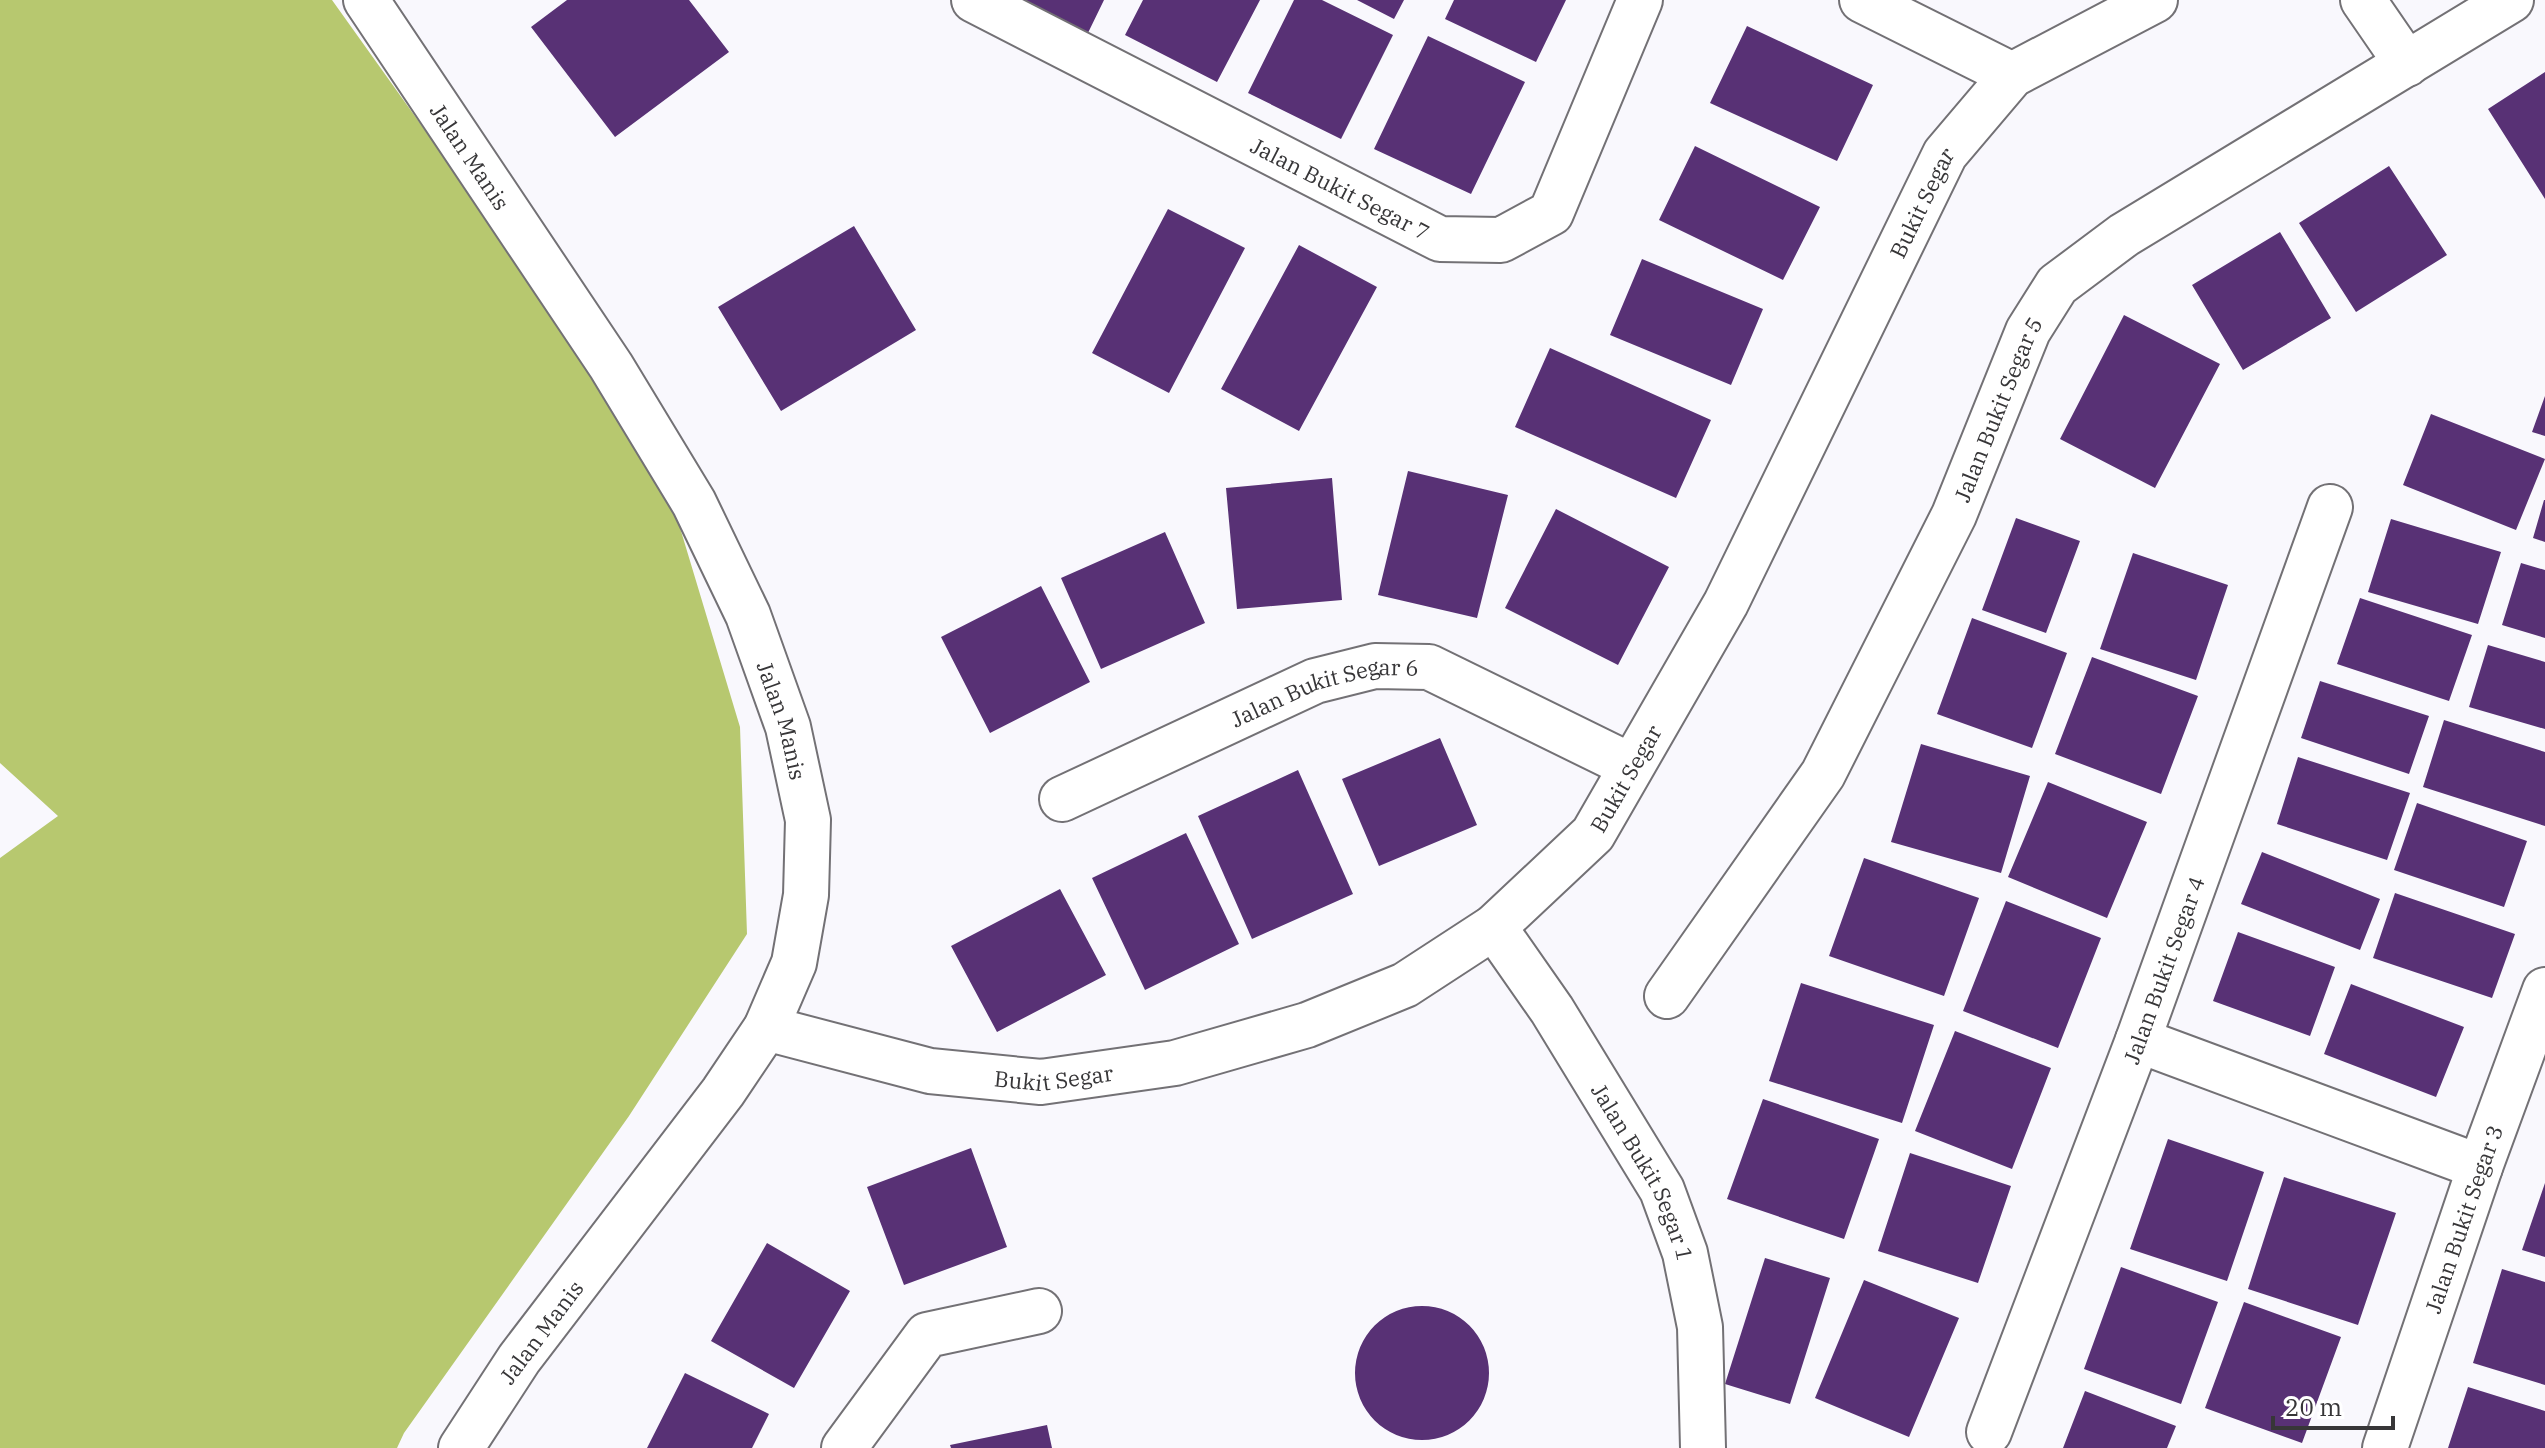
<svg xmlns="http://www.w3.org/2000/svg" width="2545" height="1448" font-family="'IBM Plex Serif',serif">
  <rect width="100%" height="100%" fill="#f9f8fd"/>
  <path fill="#b7c86f" d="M0,0H332L659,458L740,727L747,934L629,1116L404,1433L397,1448H0V858L58,816L0,763Z"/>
  <path fill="#583175" d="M567,0H689L729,52L615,137L531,27Z
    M1005,0H1104L1086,37Z
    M1143,0H1260L1217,82L1125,35Z
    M1294,0H1322L1393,35L1341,139L1248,93Z
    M1357,0H1404L1394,19Z
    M1454,0H1566L1536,62L1445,19Z
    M1747,26L1873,85L1837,161L1710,103Z
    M1428,36L1525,82L1471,194L1374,149Z
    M2545,72V199L2488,109Z
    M1695,146L1820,207L1783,280L1659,220Z
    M2389,166L2447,255L2356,312L2299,223Z
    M1168,209L1245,248L1169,393L1092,353Z
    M854,226L916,330L781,411L718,307Z
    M2280,232L2331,318L2243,370L2192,285Z
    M1299,245L1377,287L1299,431L1221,389Z
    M1642,259L1763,309L1731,385L1610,335Z
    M2124,315L2220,364L2155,488L2060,439Z
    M1550,348L1711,420L1676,498L1515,427Z
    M2545,396V436L2532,432Z
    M2431,414L2545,459L2516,530L2403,485Z
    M1408,471L1508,495L1477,618L1378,595Z
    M1332,478L1342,600L1237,609L1226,488Z
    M2544,500H2545V542L2533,538Z
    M1556,509L1669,567L1618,665L1505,608Z
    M2016,518L2080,541L2046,633L1982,610Z
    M2391,519L2501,552L2478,624L2368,592Z
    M1165,532L1205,623L1101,669L1061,578Z
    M2133,553L2228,585L2196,680L2100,649Z
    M2521,563L2545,570V638L2502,625Z
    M1041,586L1090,682L990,733L941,637Z
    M2360,598L2472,635L2449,701L2337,664Z
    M1972,618L2067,653L2032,748L1937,714Z
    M2488,645L2545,662V729L2469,707Z
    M2092,657L2198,696L2161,794L2055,754Z
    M2320,681L2429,716L2409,774L2301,738Z
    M2444,720L2545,752V826L2423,787Z
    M1440,738L1477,825L1379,866L1342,779Z
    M1921,744L2030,776L2001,873L1891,842Z
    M2298,757L2410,793L2387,860L2277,824Z
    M1298,770L1353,894L1252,939L1198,816Z
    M2048,782L2147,822L2107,918L2008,877Z
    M2417,803L2527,841L2504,907L2394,870Z
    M1186,833L1239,944L1145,990L1092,878Z
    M2262,852L2380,899L2360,950L2241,904Z
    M1864,858L1979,898L1944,996L1829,956Z
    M1060,889L1106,975L997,1032L951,946Z
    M2395,893L2515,934L2492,998L2373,958Z
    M2006,901L2101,938L2058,1048L1963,1011Z
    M2238,932L2335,967L2310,1036L2213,1001Z
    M1801,983L1934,1025L1902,1123L1769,1081Z
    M2351,984L2464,1027L2436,1097L2324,1054Z
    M1955,1031L2051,1068L2012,1169L1915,1131Z
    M1763,1099L1879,1139L1844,1239L1727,1199Z
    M2168,1139L2264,1172L2227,1281L2130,1249Z
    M971,1148L1007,1247L904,1285L867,1187Z
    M1910,1153L2011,1186L1978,1283L1878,1251Z
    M2284,1177L2396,1213L2358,1325L2248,1289Z
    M2545,1183V1257L2522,1250Z
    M767,1243L850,1291L794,1388L711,1341Z
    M1765,1258L1830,1278L1790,1404L1725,1384Z
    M2121,1267L2218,1302L2181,1404L2084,1369Z
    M2502,1269L2545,1282V1385L2473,1363Z
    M1864,1280L1959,1318L1909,1437L1815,1398Z
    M2244,1302L2341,1337L2302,1443L2205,1408Z
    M1355 1373a67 67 0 1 1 134 0a67 67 0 1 1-134 0Z
    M685,1373L769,1414L752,1448H647Z
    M2468,1387L2545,1411V1448H2448Z
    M2085,1391L2176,1426L2167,1448H2063Z
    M1047,1425L1052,1448H951L950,1445Z"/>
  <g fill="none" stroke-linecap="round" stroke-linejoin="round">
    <g stroke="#737175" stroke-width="48">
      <g id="minor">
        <path id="s1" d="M974,0L1440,239L1501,240L1551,213L1640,0"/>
        <path d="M1862,0L2012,75"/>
        <path d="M2363,0L2407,64"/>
        <path id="s2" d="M1062,799L1315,681L1375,666L1429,667L1631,766"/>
        <path id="s3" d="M1494,927L1552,1010L1662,1190L1685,1253L1700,1327L1703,1448"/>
        <path id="s4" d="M1667,996L1823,774L1954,515L2028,331L2057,285L2124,235L2511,0"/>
        <path id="s5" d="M766,1028L930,1071L1041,1082L1175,1063L1307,1025L1405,985L1494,927L1593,834L1726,603L1945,154L2012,75L2155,0"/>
        <path d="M2138,1040L2480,1167"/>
        <path id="s6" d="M1989,1432L2138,1040L2330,507"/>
        <path d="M844,1448L927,1335L1039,1311"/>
        <path id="s7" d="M2385,1448L2480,1167L2545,990"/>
      </g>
    </g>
    <g stroke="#737175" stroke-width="48">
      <g id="tertiary">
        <path id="s8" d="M366,0L611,366L694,503L748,615L788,727L808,820L806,895L794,963L766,1028L723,1092L519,1359L461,1448"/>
      </g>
    </g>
    <use href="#minor" stroke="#fff" stroke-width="44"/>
    <use href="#tertiary" stroke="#fff" stroke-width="44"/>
  </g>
  <g text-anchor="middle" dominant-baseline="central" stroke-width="8" stroke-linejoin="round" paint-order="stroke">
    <g font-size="22" fill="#373638" stroke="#fff">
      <text stroke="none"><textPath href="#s8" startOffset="188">Jalan Manis</textPath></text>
      <text stroke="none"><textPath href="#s1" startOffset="412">Jalan Bukit Segar 7</textPath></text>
      <text stroke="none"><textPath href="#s5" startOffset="1614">Bukit Segar</textPath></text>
      <text stroke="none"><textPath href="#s4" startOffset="676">Jalan Bukit Segar 5</textPath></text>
      <text stroke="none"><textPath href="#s2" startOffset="286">Jalan Bukit Segar 6</textPath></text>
      <text stroke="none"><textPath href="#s8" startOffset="836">Jalan Manis</textPath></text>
      <text stroke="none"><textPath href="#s5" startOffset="966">Bukit Segar</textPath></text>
      <text stroke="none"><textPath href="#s6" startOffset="494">Jalan Bukit Segar 4</textPath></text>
      <text stroke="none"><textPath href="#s5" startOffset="294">Bukit Segar</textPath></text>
      <text stroke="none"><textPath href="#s3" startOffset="288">Jalan Bukit Segar 1</textPath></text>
      <text stroke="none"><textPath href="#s7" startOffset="242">Jalan Bukit Segar 3</textPath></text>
      <text transform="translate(541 1332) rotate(-53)">Jalan Manis</text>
    </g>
  </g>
  <path d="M2273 1416v12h120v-12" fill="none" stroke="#373638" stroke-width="4"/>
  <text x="2285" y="1416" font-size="24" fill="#373638" stroke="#ffffff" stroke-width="6" paint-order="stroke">20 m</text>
</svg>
